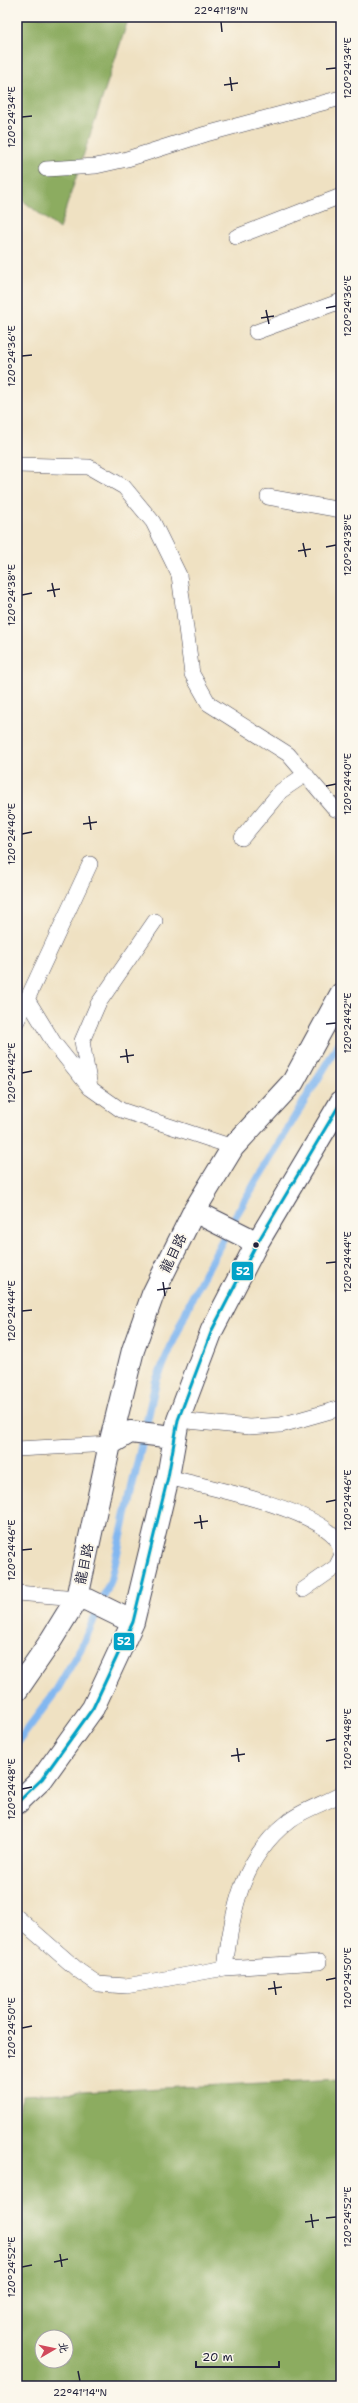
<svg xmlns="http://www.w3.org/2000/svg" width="358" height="2403" font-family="'Shantell Sans','LXGW WenKai TC',sans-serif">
  <rect width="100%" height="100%" fill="#fbf7ec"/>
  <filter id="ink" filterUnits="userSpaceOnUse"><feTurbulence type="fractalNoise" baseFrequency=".025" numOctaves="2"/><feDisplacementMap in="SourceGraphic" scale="8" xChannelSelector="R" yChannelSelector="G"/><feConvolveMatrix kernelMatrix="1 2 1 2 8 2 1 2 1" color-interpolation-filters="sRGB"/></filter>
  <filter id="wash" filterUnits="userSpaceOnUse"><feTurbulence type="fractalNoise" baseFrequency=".012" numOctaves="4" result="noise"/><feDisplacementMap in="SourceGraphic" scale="16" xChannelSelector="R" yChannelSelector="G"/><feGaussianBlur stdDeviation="0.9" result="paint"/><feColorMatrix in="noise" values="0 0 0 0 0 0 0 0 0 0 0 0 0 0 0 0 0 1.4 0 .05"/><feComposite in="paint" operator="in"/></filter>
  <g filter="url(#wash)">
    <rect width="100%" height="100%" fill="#efe1c2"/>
    <path fill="#8cac60" stroke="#57674e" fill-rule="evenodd" d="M17,17H129L59,229L17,196Z
      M341,2079V2386H17V2112L23,2095ZM42,2337H66V2361H42Z"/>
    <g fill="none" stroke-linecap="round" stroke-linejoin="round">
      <path stroke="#82b7f0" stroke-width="8" d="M17,1743L56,1691L82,1646L111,1580L156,1381L192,1298L233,1220L341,1040"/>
    </g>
  </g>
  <g filter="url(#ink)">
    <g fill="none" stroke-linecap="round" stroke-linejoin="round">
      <g stroke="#413f4f" stroke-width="16">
        <path id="lane" d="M46,169L96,166L127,159L206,134L341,98
          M236,237L341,196
          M256,332L341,301
          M17,465L89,467L124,487L153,522L179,575L192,674L209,704L288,754L335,809L341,810
          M268,497L341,510
          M242,838L281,791L306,774
          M27,999L54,1043L90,1088L121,1110L233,1147
          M17,1021L90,864
          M90,1087L82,1041L98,1004L155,921
          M178,1420L249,1427L281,1425L341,1408
          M17,1449L110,1444
          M168,1477C210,1488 305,1506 334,1536C338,1540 340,1548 341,1553
          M303,1590L336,1567L341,1557
          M17,1593L77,1598
          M17,1917L79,1971L98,1984L126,1986L225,1968L319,1962
          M225,1968C232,1912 241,1858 289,1821C302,1810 326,1803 341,1794"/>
      </g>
      <g stroke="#413f4f" stroke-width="24">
        <path id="street" d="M194,1211L246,1237L256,1245
          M110,1444L130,1432L174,1437
          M77,1598L88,1600L133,1622
          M17,1690L48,1645L77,1598L110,1444L133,1350L153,1294L194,1211L233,1147L293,1082L341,994
          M17,1803L42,1779L93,1708L133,1622L168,1477L178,1420L212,1330L256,1245L341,1102"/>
      </g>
      <use href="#lane" stroke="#fff" stroke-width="15"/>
      <use href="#street" stroke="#fff" stroke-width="22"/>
      <g stroke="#fbf7ec" stroke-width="6">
        <path id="bus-1" d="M17,1803L42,1779L93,1708L133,1622L168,1477L178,1420L212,1330L256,1245L341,1102"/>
      </g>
      <use href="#bus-1" stroke="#02a2c7" stroke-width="3"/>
    </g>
  </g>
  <path fill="none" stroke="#22223b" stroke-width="1.5" d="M221,22L222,32M326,69L336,68M230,77L232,91M224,85L238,83M22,117L32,116M326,308L336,306M266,310L269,324M261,318L274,316M22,356L32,355M303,543L306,557M326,547L336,545M298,551L311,549M52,583L55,597M47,591L60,589M22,595L32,593M326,786L336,784M89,816L91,830M83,824L97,822M22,834L32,832M326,1024L336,1023M126,1049L128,1063M120,1057L134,1055M22,1073L32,1071M326,1263L336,1262M163,1282L165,1296M157,1290L171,1288M22,1311L32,1310M326,1502L336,1500M200,1515L202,1529M194,1523L208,1521M22,1550L32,1549M326,1741L336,1739M237,1748L239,1762M231,1756L245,1754M22,1789L32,1787M326,1980L336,1978M274,1981L276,1995M268,1989L282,1987M22,2028L32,2026M311,2214L313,2228M326,2218L336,2217M305,2222L319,2220M60,2254L62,2267M54,2262L68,2259M22,2267L32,2265M78,2371L80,2381"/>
  <circle fill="#22223b" stroke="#fbf7ec" stroke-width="1.5" cx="256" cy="1245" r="3.5"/>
  <g text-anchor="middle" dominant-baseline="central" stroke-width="4" stroke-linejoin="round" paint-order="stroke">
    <g font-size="14" fill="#22223b" stroke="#fbf7ec">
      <text transform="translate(173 1253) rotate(-64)">龍目路</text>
      <text transform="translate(84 1564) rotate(-78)">龍目路</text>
    </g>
  </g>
  <g stroke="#fbf7ec" stroke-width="1.5">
    <rect x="231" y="1261" width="23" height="20" rx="4" fill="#02a2c7"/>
    <rect x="113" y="1632" width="22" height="19" rx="4" fill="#02a2c7"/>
  </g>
  <g font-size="11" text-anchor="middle" font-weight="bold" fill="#fff">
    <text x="243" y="1275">52</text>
    <text x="124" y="1645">52</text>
  </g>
  <rect width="358" height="2403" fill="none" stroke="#fbf7ec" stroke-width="44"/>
  <g transform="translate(54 2349) rotate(81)"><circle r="19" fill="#fbf7ec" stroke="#a4a2a5"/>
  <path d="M0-3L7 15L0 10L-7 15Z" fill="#d1495b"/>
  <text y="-6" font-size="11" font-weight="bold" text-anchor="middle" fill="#22223b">北</text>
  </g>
  <path d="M196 2361v6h83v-6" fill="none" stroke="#22223b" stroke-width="2"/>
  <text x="202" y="2361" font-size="12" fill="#22223b" stroke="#fbf7ec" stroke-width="3" paint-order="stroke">20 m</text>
  <rect x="22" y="22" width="314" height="2359" fill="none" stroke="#22223b" stroke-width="1.5"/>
  <g font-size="10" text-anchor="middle" fill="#22223b">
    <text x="221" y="14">22°41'18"N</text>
    <text transform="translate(347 68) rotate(-90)" y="4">120°24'34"E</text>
    <text transform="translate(11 117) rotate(-90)" y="4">120°24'34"E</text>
    <text transform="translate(347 306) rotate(-90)" y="4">120°24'36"E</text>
    <text transform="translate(11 356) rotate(-90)" y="4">120°24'36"E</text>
    <text transform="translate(347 545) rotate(-90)" y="4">120°24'38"E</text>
    <text transform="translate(11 595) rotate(-90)" y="4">120°24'38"E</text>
    <text transform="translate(347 784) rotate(-90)" y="4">120°24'40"E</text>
    <text transform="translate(11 834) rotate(-90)" y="4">120°24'40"E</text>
    <text transform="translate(347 1023) rotate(-90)" y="4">120°24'42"E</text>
    <text transform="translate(11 1073) rotate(-90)" y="4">120°24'42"E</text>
    <text transform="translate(347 1262) rotate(-90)" y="4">120°24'44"E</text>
    <text transform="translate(11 1311) rotate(-90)" y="4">120°24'44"E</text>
    <text transform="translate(347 1500) rotate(-90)" y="4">120°24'46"E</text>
    <text transform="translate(11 1550) rotate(-90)" y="4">120°24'46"E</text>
    <text transform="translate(347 1739) rotate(-90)" y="4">120°24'48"E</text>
    <text transform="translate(11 1789) rotate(-90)" y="4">120°24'48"E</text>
    <text transform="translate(347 1978) rotate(-90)" y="4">120°24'50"E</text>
    <text transform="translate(11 2028) rotate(-90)" y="4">120°24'50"E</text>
    <text transform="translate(347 2217) rotate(-90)" y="4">120°24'52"E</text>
    <text transform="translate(11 2267) rotate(-90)" y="4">120°24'52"E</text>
    <text x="80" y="2396">22°41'14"N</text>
  </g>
</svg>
